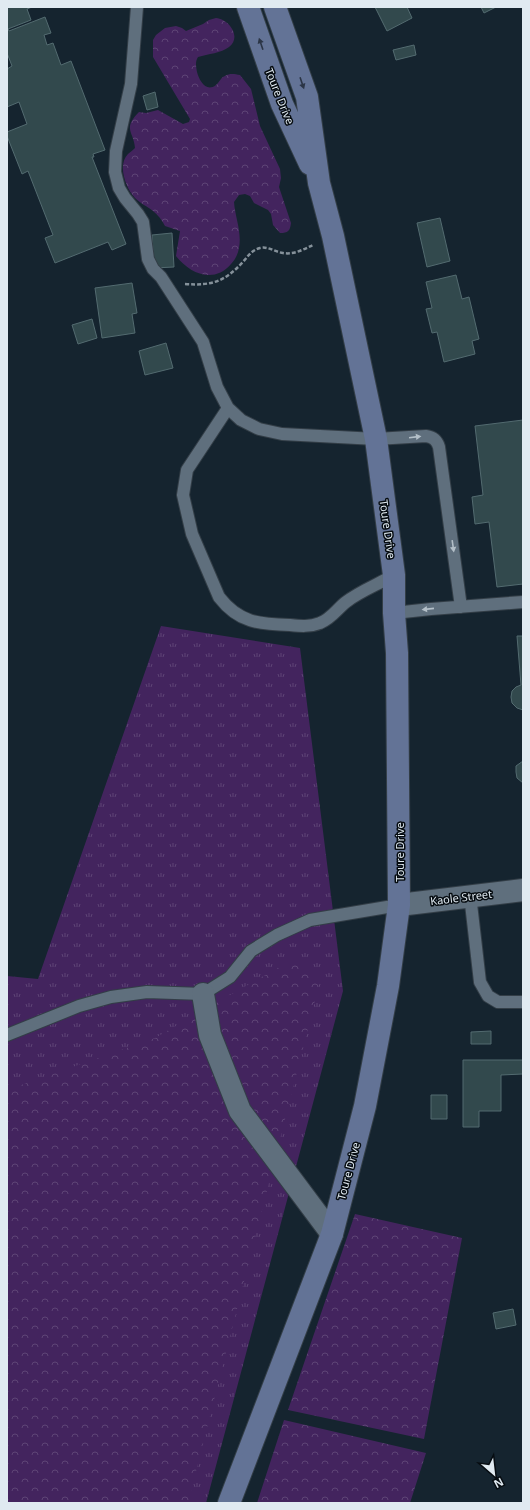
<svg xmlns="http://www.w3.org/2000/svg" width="530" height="1510" font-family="'Noto Sans',sans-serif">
  <defs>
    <pattern id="grass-tufts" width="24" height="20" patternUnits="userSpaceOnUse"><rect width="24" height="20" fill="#43245e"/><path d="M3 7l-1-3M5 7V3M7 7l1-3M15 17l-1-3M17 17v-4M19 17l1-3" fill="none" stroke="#5e4476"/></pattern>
    <pattern id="forest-crowns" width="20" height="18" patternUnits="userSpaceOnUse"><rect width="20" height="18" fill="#43245e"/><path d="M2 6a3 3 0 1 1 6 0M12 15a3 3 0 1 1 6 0" fill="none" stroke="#5e4476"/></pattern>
  </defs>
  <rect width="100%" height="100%" fill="#15242f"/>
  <path fill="url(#grass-tufts)" d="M161,626L300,648L343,991L206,1503H7V976L38,979Z"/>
  <path fill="url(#forest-crowns)" d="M216,18C229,19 242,37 229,47C221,53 208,54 198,57C195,62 196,66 197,72C199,80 206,93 216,85C220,82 220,78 225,76C230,73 234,74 240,75L251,89L260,126L280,169L281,178L279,187L291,223C290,231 288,233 280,233L273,225L271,214L268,210L254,203L250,196L245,194L239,195L234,202C235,217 242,232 239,248C238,254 235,260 231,264C214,284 190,274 176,256L180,231L165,226C162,220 158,215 153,211C147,206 141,204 135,198C126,189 117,165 128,154C130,152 132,151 135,148C134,132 122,129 139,112L146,113L158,110L183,124L189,122L190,119L153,57V40L156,35L165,28L176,26L182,28L186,31L203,24L209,20Z
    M295,958L320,981L188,1503H7V1090L155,1038Z
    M355,1214L462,1238L424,1439L288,1410Z
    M284,1420L426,1453L410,1503H257Z"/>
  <path fill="#32494d" stroke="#536b70" d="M7,7H32L27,9L31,20L8,29L9,31L45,17L51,33L44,35L47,45L53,43L61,65L71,61L105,150L93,154L94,157H92L126,244L112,250L108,242L55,263L45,238L53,235L28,171L22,174L7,136V132L27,124L19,102L7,107V69L12,66L7,53Z
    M375,7H407L412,18L387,31Z
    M481,7H496L484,13Z
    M414,45L416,55L396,60L393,50Z
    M155,92L158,107L147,110L143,96Z
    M440,218L450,261L427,267L417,223Z
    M172,233L174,267L154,268L152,235Z
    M456,275L462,299L469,297L479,339L472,341L475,354L444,362L437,332L432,333L426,309L432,308L426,282Z
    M132,283L137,313L132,314L135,333L102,338L95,288Z
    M92,319L97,338L78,344L72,325Z
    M166,343L173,368L145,375L139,351Z
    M523,420V584L497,587L489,522L475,524L472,497L483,495L475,426Z
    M517,636H523V717V710L517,708L512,703L511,697L512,691L516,687L521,685Z
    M523,761V783L517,778L516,772V766Z
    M491,1031V1044H471V1032Z
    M463,1060H523V1074L501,1075V1111H479V1127H463Z
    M431,1095H447V1119H431Z
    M513,1309L516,1325L496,1329L493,1313Z"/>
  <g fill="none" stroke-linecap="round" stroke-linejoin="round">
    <g stroke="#333e47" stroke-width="14">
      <path id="lane" d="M137,7L131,84L116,151L115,172L119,188L125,198L138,214L143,222L148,259L153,269L161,277L203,342L217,387L228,408L241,420L259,429L282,434L376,439L426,436C433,437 437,440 439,447L461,607
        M228,408L187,470L183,495L192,534L219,597C239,623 259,624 290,625C300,626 310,627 320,623C331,619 337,609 346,602C360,591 379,584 394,575
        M394,613L431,609L523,602
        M470,895L480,982L488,996L498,1002H523
        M7,1035L79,1006L111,997L147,992L203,994L230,977L251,951L277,935L310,920L399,905"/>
    </g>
    <g stroke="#333e47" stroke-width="24">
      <path id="street" d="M399,905L523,890
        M203,994L210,1035L240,1111L332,1234"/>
    </g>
    <g stroke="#333e47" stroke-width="24">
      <path id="secondary" d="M248,7L282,104L310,164
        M229,1503L332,1234L365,1106L388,986L399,905L397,653L394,613V575L376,439L333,236L319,183L307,97L275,7"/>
    </g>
    <path stroke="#85919a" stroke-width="2.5" stroke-dasharray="4 2" stroke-linecap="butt" d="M185,284C213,286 225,281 243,262C248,256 252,250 260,248C268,246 275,252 283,253C294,255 304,249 313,245"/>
    <use href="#lane" stroke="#5f6f7d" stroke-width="12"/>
    <use href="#street" stroke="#5f6f7d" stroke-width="22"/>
    <use href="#secondary" stroke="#637396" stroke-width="22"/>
  </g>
  <defs><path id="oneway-solid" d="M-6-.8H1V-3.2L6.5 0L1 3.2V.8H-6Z"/></defs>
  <g fill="#2b3546">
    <use href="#oneway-solid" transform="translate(261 44) rotate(-109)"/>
    <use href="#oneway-solid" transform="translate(302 83) rotate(71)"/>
  </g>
  <g fill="#b3bfc8">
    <use href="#oneway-solid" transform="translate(415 437) rotate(-7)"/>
    <use href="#oneway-solid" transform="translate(453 546) rotate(82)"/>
    <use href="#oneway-solid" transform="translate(428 609) rotate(174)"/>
  </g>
  <g text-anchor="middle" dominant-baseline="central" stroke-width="3" stroke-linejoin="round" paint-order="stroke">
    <g font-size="11" fill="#e0eaf1" stroke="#060c11">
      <text transform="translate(280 96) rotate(68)">Toure Drive</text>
      <text transform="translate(388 529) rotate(82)">Toure Drive</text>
      <text transform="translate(399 852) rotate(-90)">Toure Drive</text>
      <text transform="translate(461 897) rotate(-7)">Kaole Street</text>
      <text transform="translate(348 1171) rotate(-75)">Toure Drive</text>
    </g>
  </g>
  <rect width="530" height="1510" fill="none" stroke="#e0eaf1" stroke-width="16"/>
  <g transform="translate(494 1474) rotate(152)" stroke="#060c11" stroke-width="3" paint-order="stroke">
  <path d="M0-3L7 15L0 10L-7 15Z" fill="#e0eaf1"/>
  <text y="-6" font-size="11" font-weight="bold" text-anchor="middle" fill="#e0eaf1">N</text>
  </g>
</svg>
